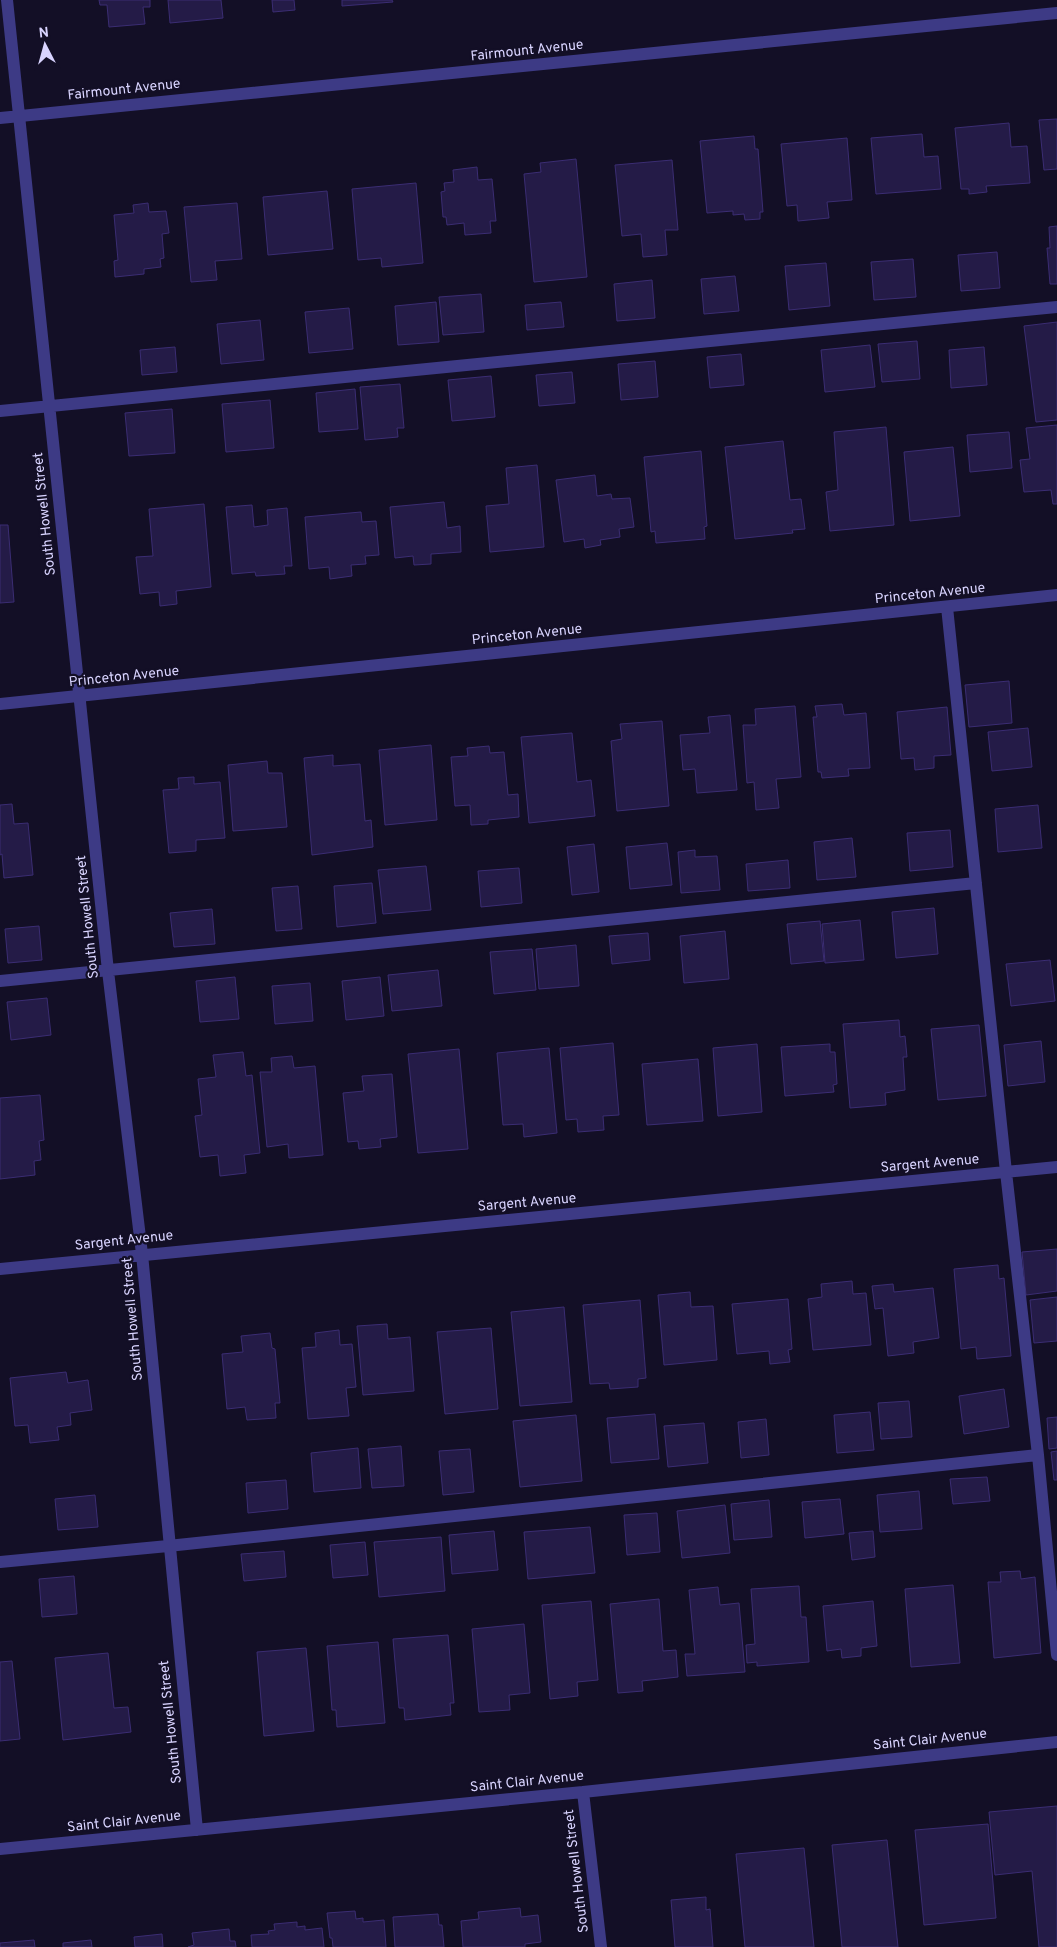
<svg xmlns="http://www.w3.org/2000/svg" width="1057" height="1947" font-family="Overpass,sans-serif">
  <rect width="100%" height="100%" fill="#130f26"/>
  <path fill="#241b47" stroke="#3b2d73" d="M99,0H150V7H143L145,24L109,27L107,5H100Z
    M168,0H221L223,18L170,23Z
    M272,0H294L295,10L273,12Z
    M342,0H392L393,2L342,6Z
    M1057,119V169L1044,170L1039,120Z
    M1009,123L1011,147L1027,146L1030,183L986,186L987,192L969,194V189H961L955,128Z
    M922,134L924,157L938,156L941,189L876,194L871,138Z
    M754,136L755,149H758L763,212H760V219L745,220L744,214L733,215V211L707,213L700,141Z
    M847,138L852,200L827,202L829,218L798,221L797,205L787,206L781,144Z
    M576,159L587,277L534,282L524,174L541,172L540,163Z
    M672,160L678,230H665L667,255L643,257L641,234L622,236L615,165Z
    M477,167L478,180L492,179L496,221H490L491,233L465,235L464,223L447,225L446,217H443L441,192L445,191L444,183L454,182L453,170Z
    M416,183L423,263L382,267L381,258L358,260L352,189Z
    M327,191L333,249L268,255L263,197Z
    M148,203L149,212L166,211L169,233L162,234L164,258L160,259L161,267L144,269V274L115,277L114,261L118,260L114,215L134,213L133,205Z
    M237,203L242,259L215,261L217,280L191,282L184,207Z
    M1057,226V284H1050L1047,248H1050L1049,227Z
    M997,252L1000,288L961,291L958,255Z
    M913,259L916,297L874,300L871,262Z
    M826,263L830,306L789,310L785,266Z
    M735,276L739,311L704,314L701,279Z
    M652,280L655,318L617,321L614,284Z
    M481,294L484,332L443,335L439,297Z
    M436,302L439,342L398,345L395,306Z
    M561,302L564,327L527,330L525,305Z
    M349,308L353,349L309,353L305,312Z
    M260,320L264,360L221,364L217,324Z
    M1057,322V420L1036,422L1024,326Z
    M917,341L920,379L882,382L878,344Z
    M870,345L875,387L825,392L821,350Z
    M175,347L177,372L142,375L140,350Z
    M984,347L987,385L951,388L949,350Z
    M741,354L744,385L710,388L707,357Z
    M655,361L658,397L621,400L618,364Z
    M572,372L575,403L539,406L536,375Z
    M491,376L495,417L452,421L448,380Z
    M400,384L404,428H397L398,437L365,440L360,387Z
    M355,389L358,429L319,432L316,393Z
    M270,400L274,448L226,452L222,404Z
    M172,409L175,453L129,456L125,413Z
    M1057,425V504H1053L1051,490L1024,492L1020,460L1030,459L1026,428Z
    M886,427L894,525L830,531L826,492L838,490L834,432Z
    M1009,432L1012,468L970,472L967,435Z
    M783,441L790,500L801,499L805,529L792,530L793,533L735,539L725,447Z
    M953,447L960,516L910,521L904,452Z
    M701,451L707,526L704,527L705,539L656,543L655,531L651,532L644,457Z
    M537,465L544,547L490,552L486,506L509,504L506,468Z
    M595,475L597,496L611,494L612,499L630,498L634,527L619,529L620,537L600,540L601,545L585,548L584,539L564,542L556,480Z
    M444,502L447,528L460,526L461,552L431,554V564L414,565L413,556L395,558L390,507Z
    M204,504L211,587L176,591L177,604L160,606L159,592L140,594L136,557L153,556L149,509Z
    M252,505L254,527L268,525L267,510L287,508L292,566H284L285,574L256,576L255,572L232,574L226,507Z
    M361,512L362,522L376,521L379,555L365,556L366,564L351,565L352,576L330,579L329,567L309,569L305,517Z
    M0,525H8L14,602L0,603Z
    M1009,681L1012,723L969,727L965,685Z
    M842,704L844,715L866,713L870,768L848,769L849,776L822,778L821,772H818L813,717H817L815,706Z
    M795,706L801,777L776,779L779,808L756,810L754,782L747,783L743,725H756L755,709Z
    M947,707L951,755L934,756V768L915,770L914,758L901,759L897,712Z
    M730,715L737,790L697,793L695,769L683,770L680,735L710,733L708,717Z
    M662,721L669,806L617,811L611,741L622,739L620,724Z
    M1028,728L1032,767L992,771L988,732Z
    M572,733L577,782L591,780L595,816L529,823L521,737Z
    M431,745L437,820L385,825L379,750Z
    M489,746L490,753L504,752L508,795L518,794L519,817L488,820V824L471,825L470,805L455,806L451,757L468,756L467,748Z
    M333,755V766L360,764L365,821L371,820L373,847L312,855L304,758Z
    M267,761L268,773H282L287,827L233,831L228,765Z
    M194,777V784L220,782L225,838L196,840V851L169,853L163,790L179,789L178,778Z
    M12,804L14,824L28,823L33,875L4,878L2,854L0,855V805Z
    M1038,805L1042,848L998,852L995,809Z
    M950,830L953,867L910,871L907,833Z
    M852,838L856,877L817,880L814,842Z
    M667,843L672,885L630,889L626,847Z
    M594,844L599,892L572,895L567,847Z
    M695,850V857L717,856L720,890L681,893L678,852Z
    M788,860L790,888L748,891L746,864Z
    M426,866L431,910L383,914L378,870Z
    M519,868L522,903L481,907L478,871Z
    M372,883L376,923L337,927L334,886Z
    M298,886L302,929L276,931L272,888Z
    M934,908L938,954L896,958L892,912Z
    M212,909L215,944L174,947L170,913Z
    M860,920L864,960L825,963L822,924Z
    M820,921L824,961L791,964L787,924Z
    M39,926L42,960L8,963L5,929Z
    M725,931L729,979L684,983L680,936Z
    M648,933L650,960L612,964L609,936Z
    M576,945L579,986L539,989L536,949Z
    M532,949L536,990L494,994L490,952Z
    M1050,960L1055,1001L1011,1006L1006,964Z
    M438,970L442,1006L392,1011L388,975Z
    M235,977L239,1019L200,1022L196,981Z
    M380,977L384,1016L346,1020L342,981Z
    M310,983L313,1021L275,1024L272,986Z
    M47,998L51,1035L11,1040L7,1002Z
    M899,1020L900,1037L905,1036L907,1057H903L905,1090L885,1093L886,1105L850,1108L843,1024Z
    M979,1025L986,1096L938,1100L931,1029Z
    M1041,1041L1045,1082L1008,1086L1004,1045Z
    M613,1043L619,1115L603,1116L604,1130L578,1132L577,1119L566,1120L560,1048Z
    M757,1044L762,1112L718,1116L713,1048Z
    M830,1044V1052H835L837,1084L833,1085L834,1092L785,1096L781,1047Z
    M549,1048L557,1133L524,1137L523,1124L503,1125L497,1053Z
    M459,1049L468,1149L418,1153L408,1054Z
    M243,1052L246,1076L252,1075L260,1153L244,1155L246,1173L220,1176L218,1155L200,1157L195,1116L202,1115L198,1079L216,1077L213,1055Z
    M292,1056L294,1068L315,1066L323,1155L289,1158L288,1144L267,1147L260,1072H272L271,1058Z
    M698,1059L703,1121L647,1125L642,1064Z
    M392,1074L397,1137L380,1139L381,1147L359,1149L358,1141L348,1142L343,1093L364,1091L362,1076Z
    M40,1095L44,1140L39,1141L41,1160L34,1161L35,1175L0,1179V1098Z
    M1057,1249V1291L1026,1295L1022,1252Z
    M998,1265L999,1279L1004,1278L1011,1356L977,1359L976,1347L961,1349L954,1269Z
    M852,1281L853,1294L866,1293L871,1345L813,1350L808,1299L822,1297L821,1284Z
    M893,1284L894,1292L933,1288L939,1338L913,1342L914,1353L888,1356L883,1308L875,1309L872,1286Z
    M690,1292L691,1307L713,1306L717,1360L664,1365L658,1295Z
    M1057,1297V1341L1034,1343L1030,1300Z
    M788,1299L792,1349L788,1350L790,1362L770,1364L769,1351L737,1354L732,1304Z
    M640,1300L646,1378L638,1379V1387L610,1389L609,1383L590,1384L583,1305Z
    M564,1307L572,1402L520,1406L511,1312Z
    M387,1324L388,1339L410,1337L414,1391L363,1395L357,1326Z
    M491,1328L498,1409L445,1414L437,1332Z
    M339,1330L340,1345L352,1344L356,1387L346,1388L349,1416L308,1419L302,1348L316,1347L315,1333Z
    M270,1333L272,1348L275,1349L280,1403H275L276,1418L247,1420L245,1407L227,1409L222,1354L243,1352L241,1336Z
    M66,1372L68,1383L88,1380L92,1410L70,1413L71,1425L57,1427L59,1440L30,1443L28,1425L15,1426L10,1378Z
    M1004,1389L1009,1427L964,1434L959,1396Z
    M909,1401L912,1437L881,1439L878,1403Z
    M870,1412L874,1450L837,1453L834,1415Z
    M655,1414L659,1459L611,1463L607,1418Z
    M576,1415L582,1481L520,1487L513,1421Z
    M1057,1417V1448L1049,1449L1047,1418Z
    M766,1419L769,1455L741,1458L738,1422Z
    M704,1423L708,1463L668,1467L664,1426Z
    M401,1446L404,1486L372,1488L368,1449Z
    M358,1448L361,1488L314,1492L311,1453Z
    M470,1449L474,1492L443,1495L439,1451Z
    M1057,1451V1480H1054L1051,1452Z
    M987,1477L990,1501L953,1504L950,1479Z
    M286,1480L288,1509L248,1513L246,1483Z
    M919,1491L922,1529L880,1532L877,1495Z
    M95,1495L98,1527L58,1530L55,1499Z
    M840,1499L844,1534L805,1538L802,1502Z
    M769,1500L772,1537L734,1540L731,1504Z
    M725,1505L730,1553L682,1558L677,1511Z
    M657,1513L660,1552L627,1555L624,1515Z
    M590,1527L595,1573L528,1579L524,1532Z
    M494,1531L498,1570L452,1574L449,1535Z
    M873,1531L875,1557L852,1560L849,1533Z
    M441,1537L445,1591L379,1597L374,1542Z
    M365,1542L368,1575L333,1578L330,1545Z
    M284,1551L286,1577L244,1581L241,1554Z
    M1020,1571L1021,1579L1035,1577L1041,1653L994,1658L988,1582H1001L1000,1572Z
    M74,1576L77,1614L42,1617L39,1579Z
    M953,1585L960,1663L911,1667L905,1589Z
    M799,1586L801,1617H806L809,1662L757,1666V1662L747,1663L746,1645L755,1644L751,1589Z
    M718,1587L720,1605L739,1603L745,1672L687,1676L685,1654H695L689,1590Z
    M659,1599L663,1651L676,1650L678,1677L642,1681L643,1691L618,1693L610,1604Z
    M591,1601L598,1680L577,1682L578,1696L550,1699L542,1605Z
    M873,1601L877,1646L861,1648V1656L842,1658L841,1649L827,1651L823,1606Z
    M524,1624L530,1693L509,1695L510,1710L479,1712L472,1629Z
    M448,1635L454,1703H450L451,1715L405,1720L404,1708H399L393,1639Z
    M378,1642L385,1723L337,1727L336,1710H332L327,1646Z
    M306,1648L314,1731L264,1736L257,1652Z
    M108,1653L114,1708L128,1707L131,1732L63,1740L55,1658Z
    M12,1661L20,1739L0,1741V1662Z
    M1057,1806V1947H1039L1032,1871L995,1875L989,1812Z
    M988,1824L996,1918L924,1925L915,1830Z
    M887,1840L898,1947H842L832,1845Z
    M804,1848L814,1947H745L736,1854Z
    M706,1897V1910L710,1909L713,1947H675L671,1900Z
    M520,1908L521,1917L538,1915L541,1942L525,1944V1947H463L461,1921L479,1919L478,1912Z
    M355,1911L356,1919L363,1918V1922L384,1920L386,1947H333L332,1938H330L327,1913Z
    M438,1914L439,1925H442L444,1947H395L393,1917Z
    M297,1922V1927L305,1926V1930L322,1928L324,1947H252L251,1935L269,1934L268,1931L275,1930L274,1924Z
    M229,1929L230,1941H235L236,1947H188L194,1945L192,1933Z
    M162,1934L163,1947H135L134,1937Z
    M34,1940L35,1947H0V1943Z
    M91,1940L92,1947H63V1943Z"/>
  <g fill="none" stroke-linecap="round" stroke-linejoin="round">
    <path stroke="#3d3a85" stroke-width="12" d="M7,0L108,971L142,1254L197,1830
      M0,118L1057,13
      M0,411L1057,307
      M947,607L1006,1172L1038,1455L1057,1655
      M0,704L1057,595
      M0,981L976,883
      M0,1269L1057,1167
      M0,1562L168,1546L1038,1455
      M583,1792L601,1947
      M0,1849L583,1792L1057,1742"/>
  </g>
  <g text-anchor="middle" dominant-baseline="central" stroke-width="4.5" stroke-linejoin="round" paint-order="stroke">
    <g font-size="14" fill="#d9d4ff" stroke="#130f26">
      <text transform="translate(527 51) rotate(-6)">Fairmount Avenue</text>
      <text transform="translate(124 90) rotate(-6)">Fairmount Avenue</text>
      <text transform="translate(45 514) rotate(-96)">South Howell Street</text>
      <text transform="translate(930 594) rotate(-6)">Princeton Avenue</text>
      <text transform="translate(527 635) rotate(-6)">Princeton Avenue</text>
      <text transform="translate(124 677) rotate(-6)">Princeton Avenue</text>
      <text transform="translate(88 917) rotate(-96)">South Howell Street</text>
      <text transform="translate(930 1164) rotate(-5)">Sargent Avenue</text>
      <text transform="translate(527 1203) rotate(-5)">Sargent Avenue</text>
      <text transform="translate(124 1241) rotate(-6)">Sargent Avenue</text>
      <text transform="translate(133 1319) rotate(-95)">South Howell Street</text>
      <text transform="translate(171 1722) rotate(-96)">South Howell Street</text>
      <text transform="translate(930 1740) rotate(-6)">Saint Clair Avenue</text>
      <text transform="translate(527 1782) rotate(-6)">Saint Clair Avenue</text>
      <text transform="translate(124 1822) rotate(-6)">Saint Clair Avenue</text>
      <text transform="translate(577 1871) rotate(-97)">South Howell Street</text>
    </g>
  </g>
  <g transform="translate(45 45) rotate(354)" stroke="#130f26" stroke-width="4" paint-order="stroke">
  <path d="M0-4L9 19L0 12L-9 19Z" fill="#d9d4ff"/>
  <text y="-8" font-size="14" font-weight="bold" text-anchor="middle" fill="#d9d4ff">N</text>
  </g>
</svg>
